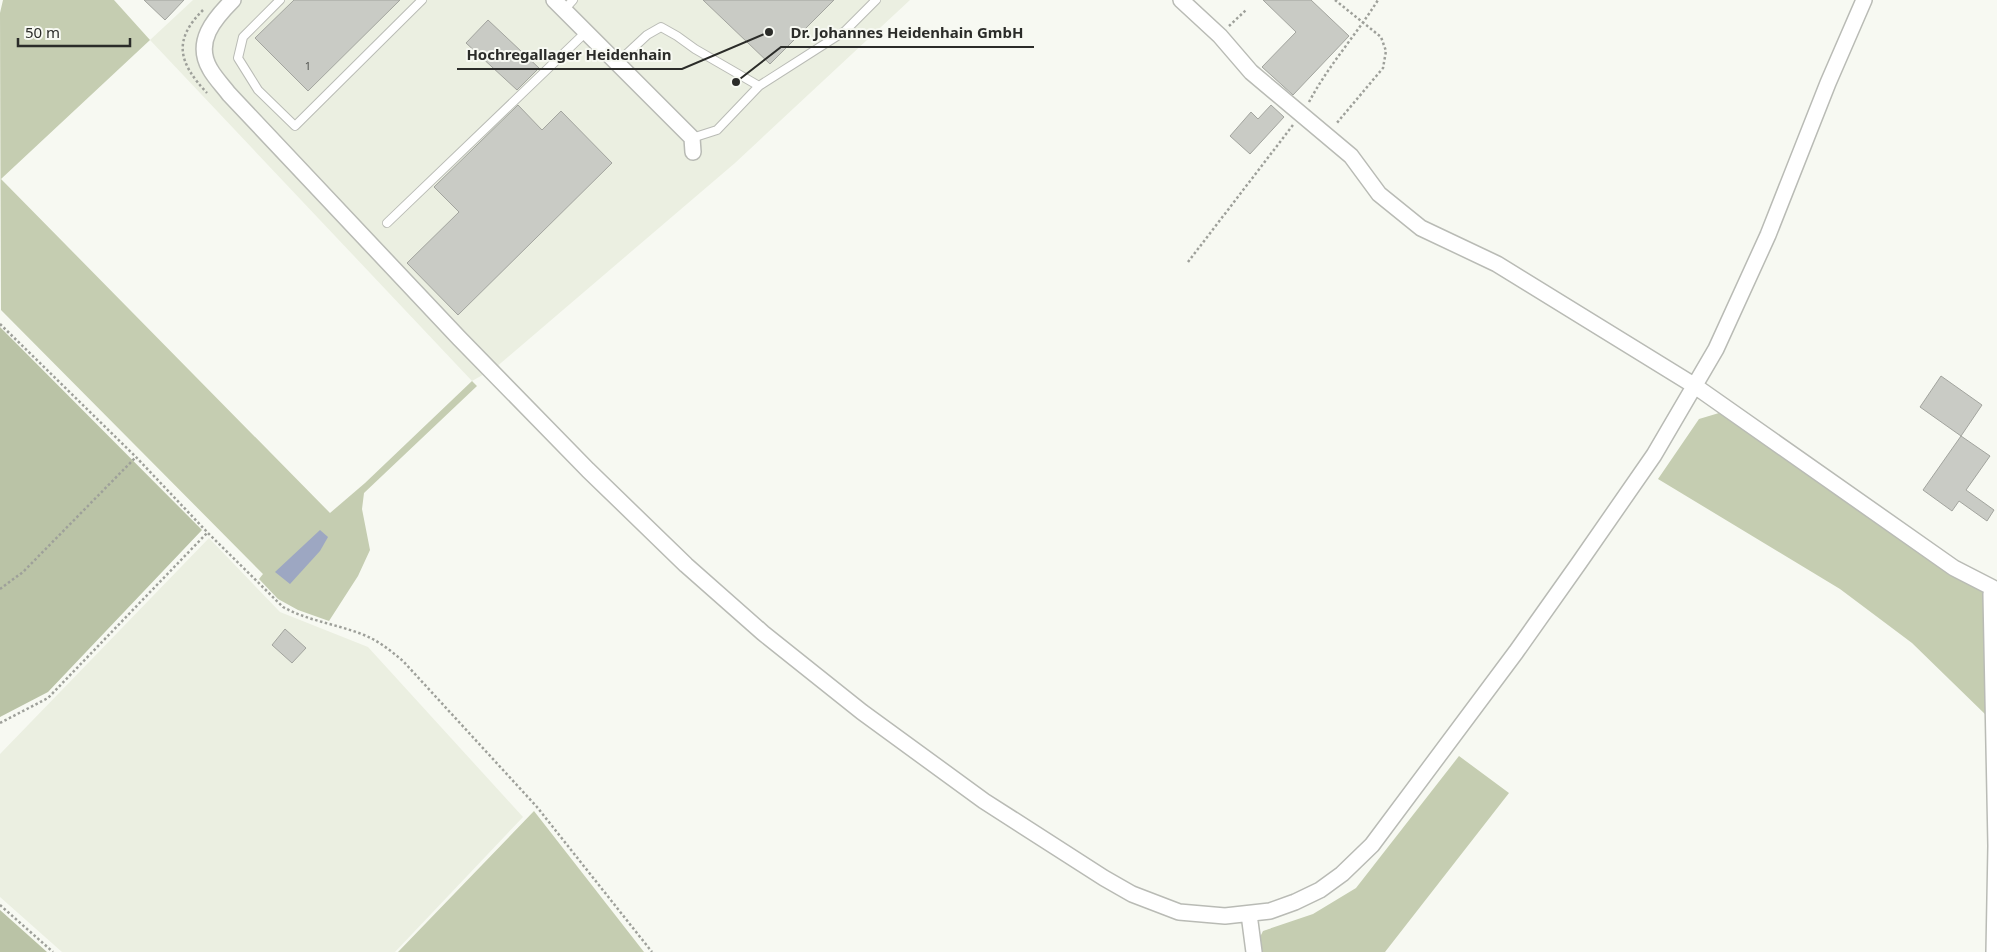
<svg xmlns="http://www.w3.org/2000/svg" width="1997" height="952" font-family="'Noto Sans',sans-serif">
  <rect width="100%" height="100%" fill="#f7f9f2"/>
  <path fill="#ebefe1" d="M193,0H910L735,163L495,368L472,381L150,40Z
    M209,538L280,612L368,647L523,817L395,952H62L0,897V754Z"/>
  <path fill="#c5cdb1" d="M3,0H114L150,40L1,179L330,513L365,483L472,381L477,386L364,493L362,509L370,550L358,576L329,621L298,610L278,599L259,579L263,574L1,310L0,13Z
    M1719,413L1983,592L1988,717L1912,643L1840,589L1658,479L1699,419Z
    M1459,756L1509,793L1385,952H1260V937L1263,931L1313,914L1356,888Z
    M534,811L644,952H398Z"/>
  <path fill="#bac3a6" d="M0,327L202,530L48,692L0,717Z
    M0,910L47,952H0Z"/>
  <path fill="#9da7c2" d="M320,530L328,537L320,551L290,584L275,572Z"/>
  <path fill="#c9cbc5" stroke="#a2a49e" d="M144,0H184L165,20Z
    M294,0H400L308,91L255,38Z
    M703,0H834L770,64Z
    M1263,0H1311L1349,36L1293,95L1262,67L1296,32Z
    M488,20L539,68L517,90L466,43Z
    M518,105L542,130L561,111L612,163L458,315L407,263L459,212L434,187Z
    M1271,105L1284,117L1250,154L1230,136L1251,112L1258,119Z
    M1941,376L1982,405L1961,436L1920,407Z
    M1961,436L1990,456L1966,490L1994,510L1987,521L1959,501L1952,511L1923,490Z
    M285,629L306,648L292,663L272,645Z"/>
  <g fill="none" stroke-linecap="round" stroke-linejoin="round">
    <g stroke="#b9bbb5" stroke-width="10">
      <path id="lane" d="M280,0L243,37L238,58L258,90L295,126L422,0
        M564,10L573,0
        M617,63L647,35L661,27L677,36L695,49L759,86
        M692,138L717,130L759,86L845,31L876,0
        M387,223L586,32"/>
    </g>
    <g stroke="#b9bbb5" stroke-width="18">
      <path id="street" d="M233,0C214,19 194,42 210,69C215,78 223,86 229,94L459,338L588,470L686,565L763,633L862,712L984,801L1104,878L1132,894L1179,912L1225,916L1270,911L1295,902L1320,890L1342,874L1372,845L1516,652L1579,563L1654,455L1716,349L1768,235L1828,83L1864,0
        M554,0L692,138L693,152
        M1181,0L1220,36L1251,72L1351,156L1379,194L1421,228L1497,264L1695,386L1954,568L1993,588L1991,594L1996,846L1994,952
        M1249,914L1254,952"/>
    </g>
    <path stroke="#9ea09a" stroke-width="2.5" stroke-dasharray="2.5 2.5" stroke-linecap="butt" d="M1335,0L1381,37L1386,51L1383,68L1336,124
      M203,10C172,41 179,63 207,93
      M1229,26L1246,10
      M1309,102C1328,66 1356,35 1378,0
      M1188,262L1293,125
      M0,324L136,457L208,533L283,607C308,621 337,624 364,635C379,641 391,651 403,661L537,807L652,952
      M0,589L23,572L136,457
      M0,723L48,698L207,533
      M0,905L53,952"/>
    <use href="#lane" stroke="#fff" stroke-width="8"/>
    <use href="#street" stroke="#fff" stroke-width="15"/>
  </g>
  <g text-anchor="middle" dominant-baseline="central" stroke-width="4" stroke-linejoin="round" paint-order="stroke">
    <g font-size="11" fill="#525450">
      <text x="308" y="65">1</text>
    </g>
  </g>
  <path fill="none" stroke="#2b2c29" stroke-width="2" d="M736 82L781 47H1034M769 32L682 69H457"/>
  <g fill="#2b2c29" stroke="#f7f9f2" stroke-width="2">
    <circle cx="736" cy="82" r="5"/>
    <circle cx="769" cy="32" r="5"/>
  </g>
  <g font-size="15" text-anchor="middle" font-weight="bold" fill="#2b2c29" stroke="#f7f9f2" stroke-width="4" stroke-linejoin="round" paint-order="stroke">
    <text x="907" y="38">Dr. Johannes Heidenhain GmbH</text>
    <text x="569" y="60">Hochregallager Heidenhain</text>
  </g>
  <path d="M18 38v8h112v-8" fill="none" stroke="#2b2c29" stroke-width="2.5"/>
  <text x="25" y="38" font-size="15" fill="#2b2c29" stroke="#f7f9f2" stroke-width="4" paint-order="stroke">50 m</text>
</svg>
